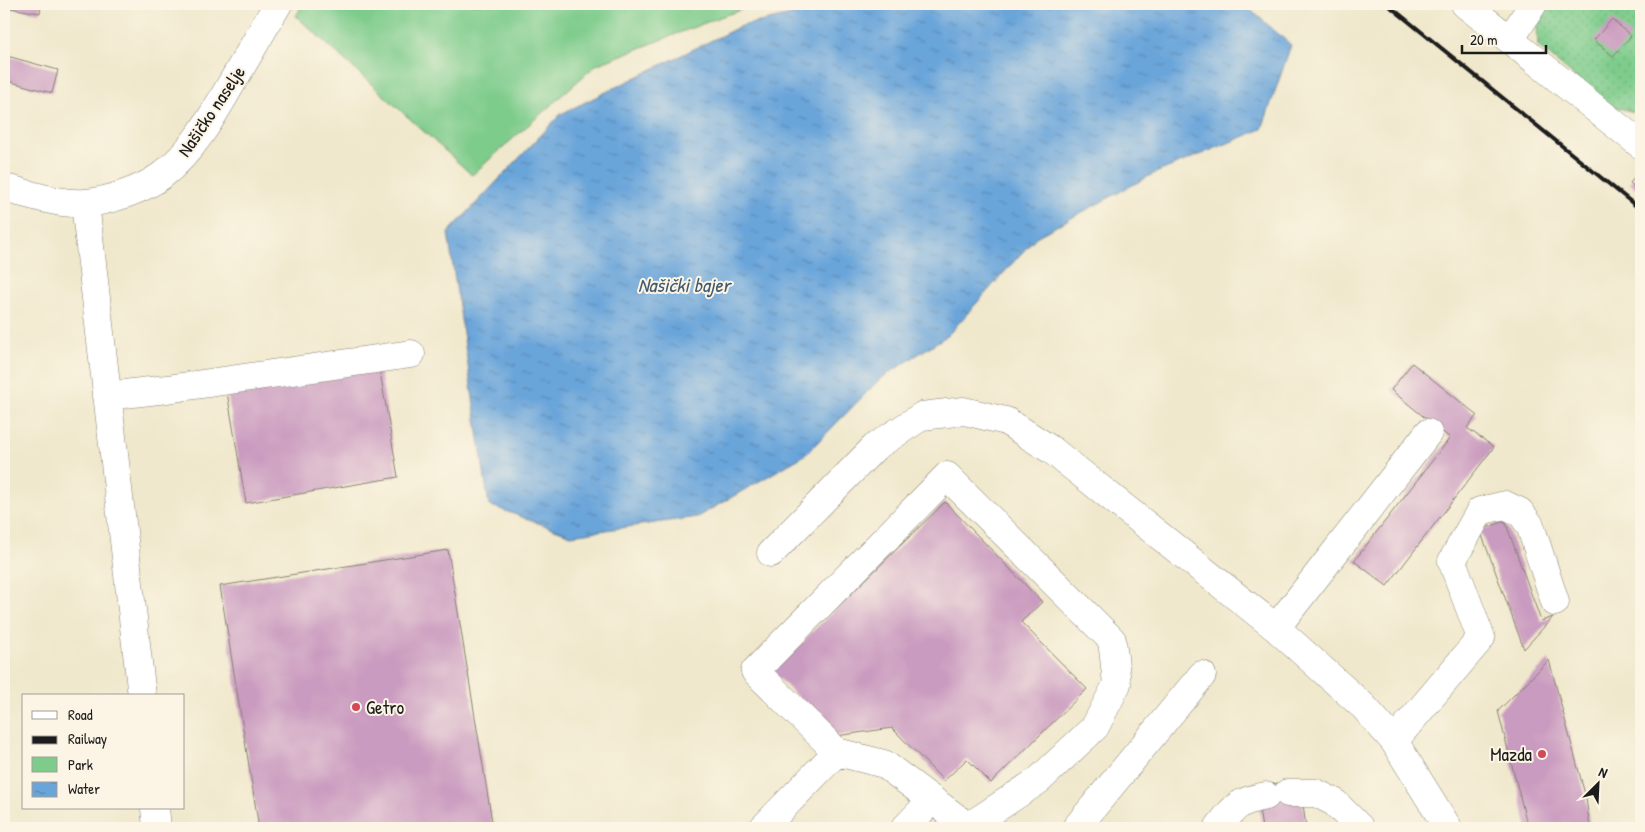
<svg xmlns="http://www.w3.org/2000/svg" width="1645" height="832" font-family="'Patrick Hand',sans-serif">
  <defs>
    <pattern id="green-dots" width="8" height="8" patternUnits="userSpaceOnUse" patternTransform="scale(1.25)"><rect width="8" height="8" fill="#7ecc8c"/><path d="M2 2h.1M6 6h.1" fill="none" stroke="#6caf78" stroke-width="1.8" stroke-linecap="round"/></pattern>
    <pattern id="water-ripples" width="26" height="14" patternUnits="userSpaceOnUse" patternTransform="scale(1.25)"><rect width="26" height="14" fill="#6aa5da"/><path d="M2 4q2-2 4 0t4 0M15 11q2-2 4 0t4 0" fill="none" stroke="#5686b0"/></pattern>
  </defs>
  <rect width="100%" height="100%" fill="#fcf5e5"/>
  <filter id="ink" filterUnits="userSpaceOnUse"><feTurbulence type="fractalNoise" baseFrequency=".02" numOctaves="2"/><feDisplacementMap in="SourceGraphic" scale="10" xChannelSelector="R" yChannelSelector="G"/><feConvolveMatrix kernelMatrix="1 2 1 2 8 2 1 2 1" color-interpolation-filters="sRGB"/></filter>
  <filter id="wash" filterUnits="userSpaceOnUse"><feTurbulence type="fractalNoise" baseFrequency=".0096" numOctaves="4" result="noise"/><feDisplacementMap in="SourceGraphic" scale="20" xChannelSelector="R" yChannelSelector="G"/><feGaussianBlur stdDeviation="1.12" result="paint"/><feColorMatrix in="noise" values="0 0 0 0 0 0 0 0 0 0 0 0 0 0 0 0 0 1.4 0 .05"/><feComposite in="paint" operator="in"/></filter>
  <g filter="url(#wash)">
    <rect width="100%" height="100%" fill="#f0e8cc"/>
    <path fill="url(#green-dots)" stroke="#4d7454" d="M1543,4H1641V110L1634,112L1608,105L1538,46L1537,23Z"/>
    <path fill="#7ecc8c" stroke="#4d7454" d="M303,4H758L723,16L596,65L472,175L296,16Z"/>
    <path fill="url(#water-ripples)" stroke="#43607b" d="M841,4H1244L1291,45L1262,129L1153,174L1036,237L948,335L880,379L805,455L697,517L571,535L489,505L448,233L561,114L741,26Z"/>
    <g id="blocks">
      <path fill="#ca9bc0" d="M4,4H41L40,13L4,7Z
        M1612,19L1631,36L1613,56L1594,40Z
        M7,56L58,70L52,93L4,80V71Z
        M1635,177L1641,182V193L1630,183Z
        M378,360L398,477L246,503L226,386Z
        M1412,363L1477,415L1467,428L1494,447L1387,586L1354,561L1450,438L1391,390Z
        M945,502L1042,602L1021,622L1087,689L991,783L967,759L944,781L892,728L836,736L772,671Z
        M1505,521L1541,621L1553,617L1524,649L1480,530Z
        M448,550L493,828H259L220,586Z
        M1549,660L1586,798L1590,828H1528L1498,711Z
        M1286,782L1303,804L1306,828H1262L1259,809L1264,785Z"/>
    </g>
  </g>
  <g filter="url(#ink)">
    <use href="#blocks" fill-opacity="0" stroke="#868274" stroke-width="1"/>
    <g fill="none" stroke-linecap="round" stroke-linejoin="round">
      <g stroke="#868274" stroke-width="29">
        <path id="minor" d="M1465,4L1641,145
          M1510,40L1533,4
          M4,188C30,194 59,205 86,203C109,201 142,190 161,176C193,152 214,114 234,79C249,54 263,29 278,4
          M85,203L142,696
          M107,396L167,389L411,354
          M771,553L875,447L922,416L964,411L1006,421L1053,451L1276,628L1364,707L1394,741L1448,828
          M1276,628L1428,433
          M1394,741L1481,638L1452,561L1480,511L1505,505L1520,512L1530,525L1555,602
          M837,752L755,671L947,476L1112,640L1117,684L1095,727L1039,780L968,827
          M1288,793H1316L1334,802L1360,828
          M155,808L157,828
          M763,828L837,752L884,764L970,828
          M905,828L932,800
          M1076,828L1202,675
          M1218,828C1235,806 1238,801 1266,796"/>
      </g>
      <use href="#minor" stroke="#fff" stroke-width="28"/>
      <path stroke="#1c1c1c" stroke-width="4" d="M1387,4L1641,210"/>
    </g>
  </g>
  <g fill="#d1495b" stroke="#fcf5e5" stroke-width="2">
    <circle cx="356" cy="707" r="5"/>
    <circle cx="1542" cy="754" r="5"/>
  </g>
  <g text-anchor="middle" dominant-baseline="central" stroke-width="4" stroke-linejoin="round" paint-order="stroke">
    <g font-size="19" fill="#1c1c1c" stroke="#fcf5e5">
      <text transform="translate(211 111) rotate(-56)">Našičko naselje</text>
    </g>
    <g font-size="19" fill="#1c1c1c" stroke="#fcf5e5" text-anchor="start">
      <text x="366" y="707">Getro</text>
      <text x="1532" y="754" text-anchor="end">Mazda</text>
    </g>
    <g font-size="20" font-style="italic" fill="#3f5a71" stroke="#fcf5e5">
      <text x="684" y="284">Našički bajer</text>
    </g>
  </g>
  <rect width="1645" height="832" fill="none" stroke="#fcf5e5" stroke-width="20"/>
  <rect x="22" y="694" width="162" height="115" fill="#fcf5e5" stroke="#a29e95"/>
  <rect x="32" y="711" width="25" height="8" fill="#ffffff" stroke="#a29e95"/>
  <text x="68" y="720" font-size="15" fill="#1c1c1c">Road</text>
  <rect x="32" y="736" width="25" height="8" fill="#1c1c1c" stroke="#a29e95"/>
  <text x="68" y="744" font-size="15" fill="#1c1c1c">Railway</text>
  <rect x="32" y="757" width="25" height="15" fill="#7ecc8c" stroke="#a29e95"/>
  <text x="68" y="770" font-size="15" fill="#1c1c1c">Park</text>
  <rect x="32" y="782" width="25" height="15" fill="url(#water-ripples)" stroke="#a29e95"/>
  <text x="68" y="794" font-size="15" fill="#1c1c1c">Water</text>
  <g transform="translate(1598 784) rotate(24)" stroke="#fcf5e5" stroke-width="4" paint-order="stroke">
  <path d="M0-4L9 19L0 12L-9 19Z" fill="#1c1c1c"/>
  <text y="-8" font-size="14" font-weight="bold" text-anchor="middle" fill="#1c1c1c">N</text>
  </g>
  <path d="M1462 45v8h84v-8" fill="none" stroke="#1c1c1c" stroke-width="2.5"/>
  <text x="1470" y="45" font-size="15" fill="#1c1c1c" stroke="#fcf5e5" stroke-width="4" paint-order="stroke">20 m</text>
</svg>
